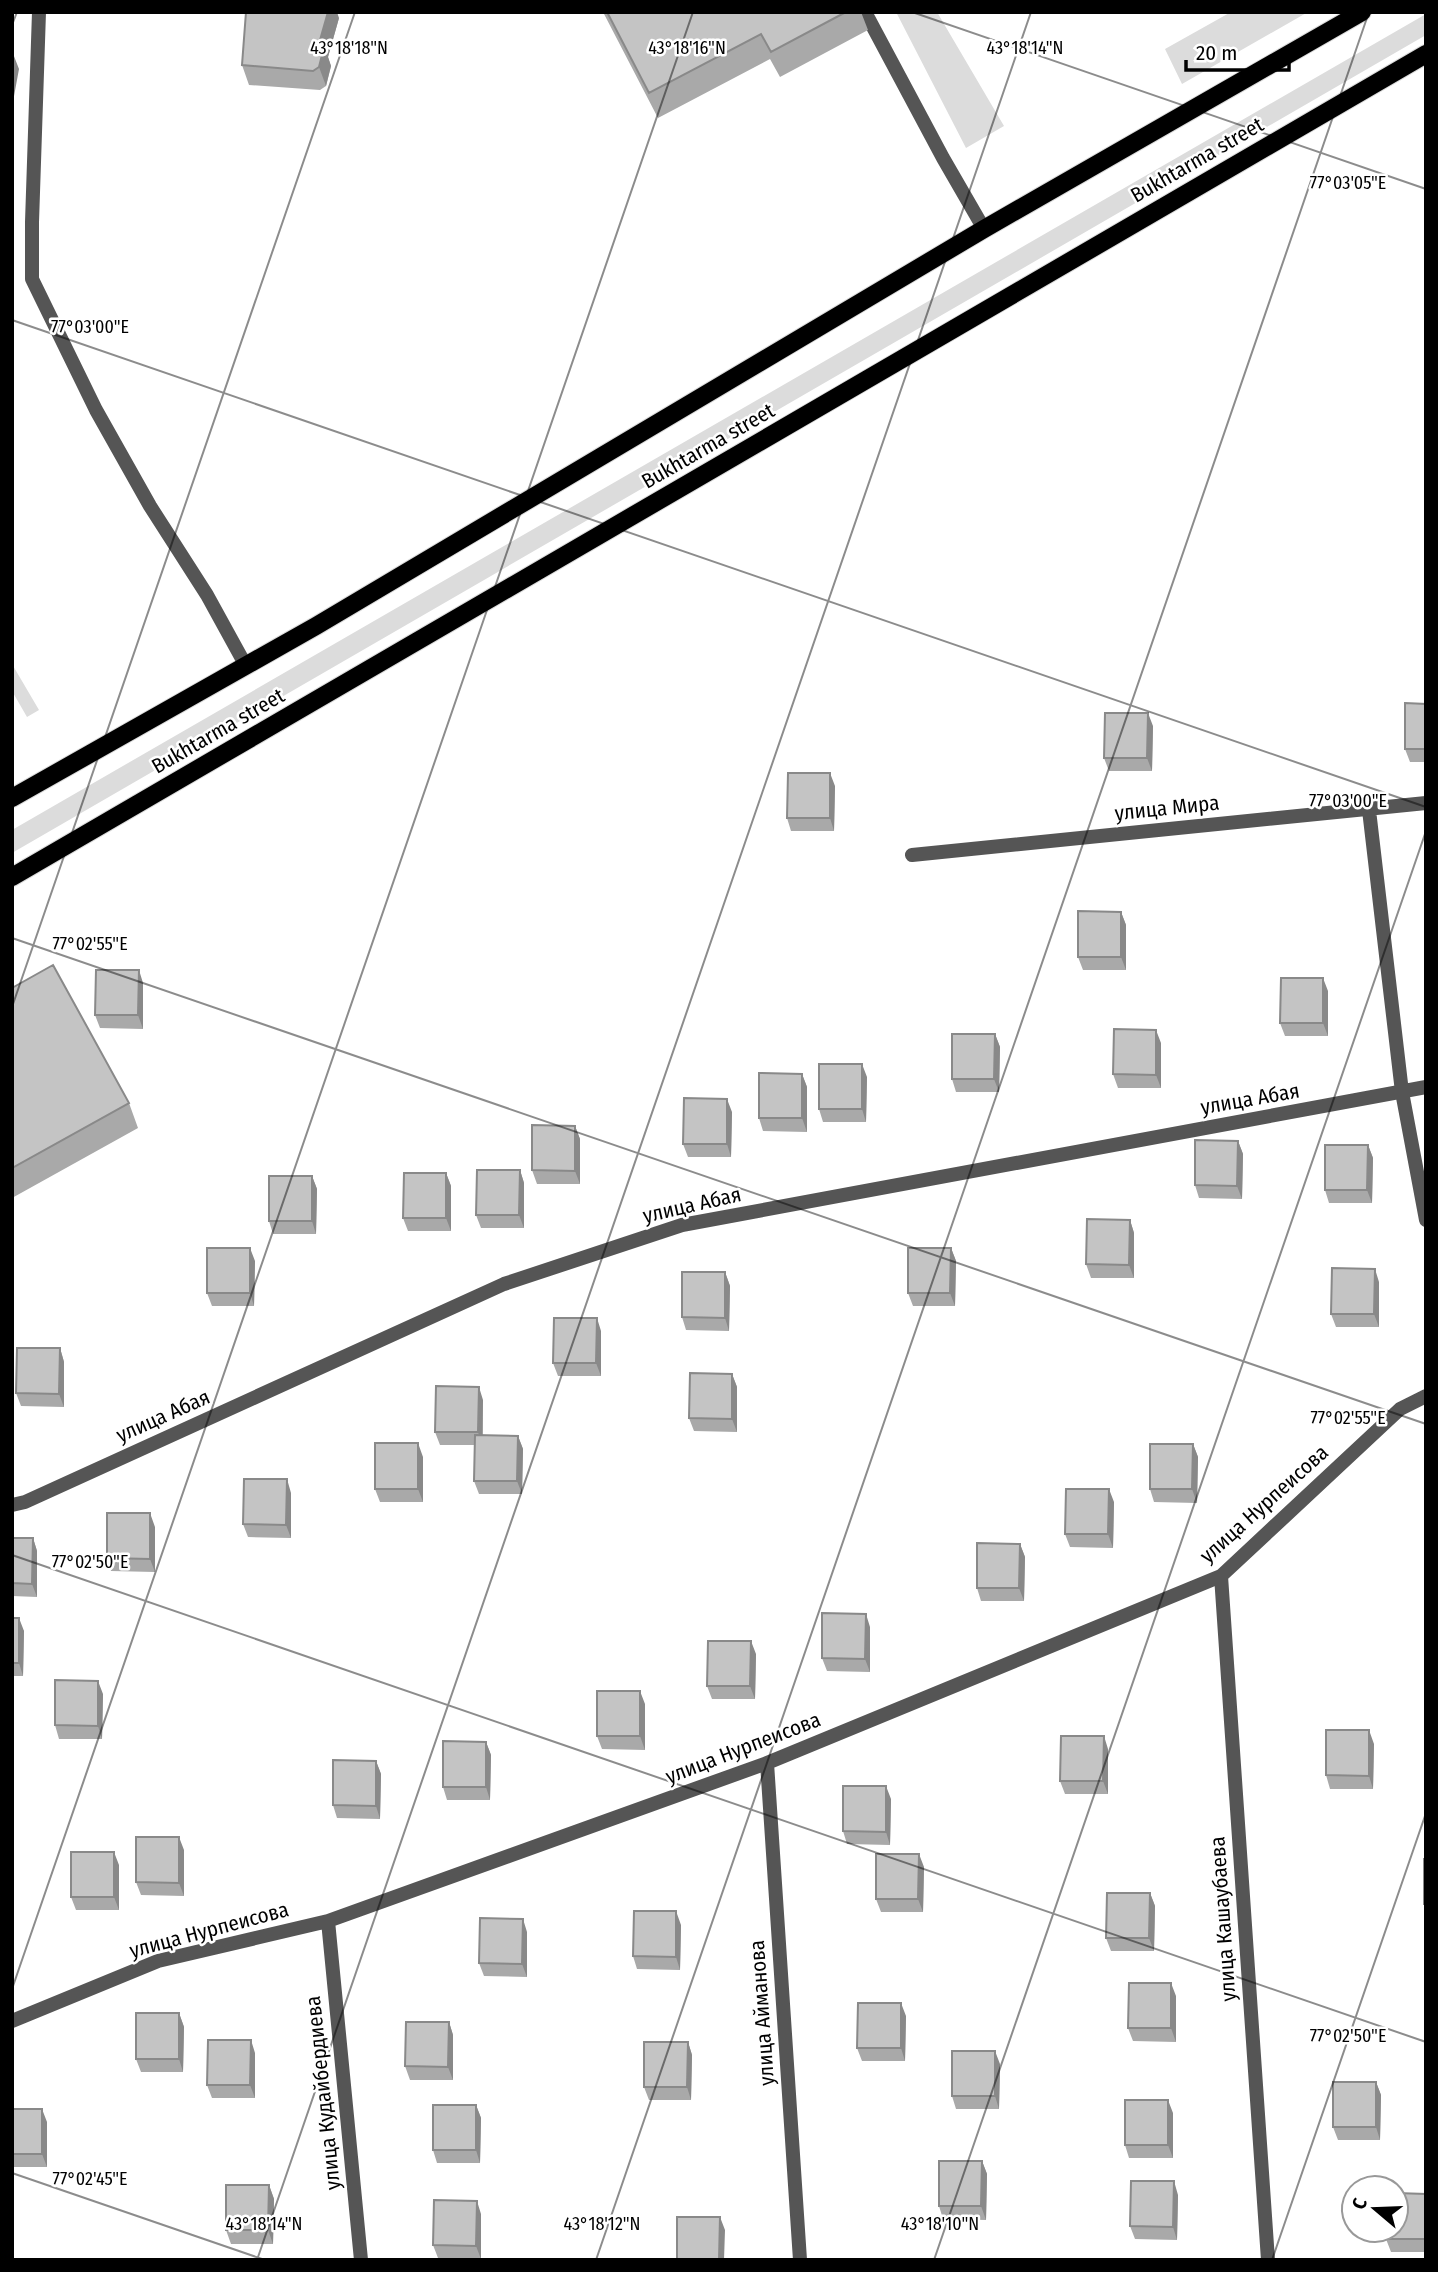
<svg xmlns="http://www.w3.org/2000/svg" width="1438" height="2272" font-family="'Fira Sans Condensed',sans-serif">
  <rect width="100%" height="100%" fill="#fff"/>
  <path fill="#dcdcdc" d="M896,12H937L1004,126L966,148Z
    M1231,12H1308L1182,84L1165,49Z
    M1426,14V35L12,853V830Z
    M12,664L39,710L27,717L12,691Z"/>
  <g fill="none" stroke-linecap="round" stroke-linejoin="round">
    <g stroke="#dbdbdb" stroke-width="20">
      <path id="primary" d="M12,798L316,626L984,229L1362,12
        M12,877L1426,54"/>
    </g>
    <path stroke="#555" stroke-width="14" d="M39,12L32,222V279L96,410L150,506L207,595L246,666
      M865,12L943,158L984,229
      M1369,810L1402,1092L1426,1220
      M912,855L1426,803
      M12,1505L25,1502L504,1284L682,1225L1426,1087
      M1221,1576L1268,2260
      M767,1763L800,2260
      M328,1921L361,2260
      M12,2021L158,1961L328,1921L767,1763L1221,1576L1400,1409L1426,1396"/>
    <use href="#primary" stroke="#000" stroke-width="18"/>
  </g>
  <path fill="#a9a9a9" d="M603,12H861L868,30L780,77L770,59L658,118Z
    M339,18L328,57L331,66L326,86L320,90L249,85L242,65Z
    M1426,704V762H1410L1405,749Z
    M1153,726L1152,771H1109L1104,758Z
    M835,786L834,831H791L787,818Z
    M1121,912L1126,925V970H1083L1078,957Z
    M143,983V1029L100,1028L95,1015Z
    M12,988L129,1103L138,1128L12,1198Z
    M1328,991V1036H1285L1280,1023Z
    M995,1034L1000,1047L999,1092H956L952,1079Z
    M1161,1043V1088H1118L1113,1074Z
    M802,1074L807,1087V1132L763,1131L759,1118Z
    M867,1077L866,1122H823L819,1109Z
    M732,1112L731,1157H688L683,1144Z
    M575,1126L580,1139V1184H537L532,1170Z
    M1238,1141L1243,1154L1242,1199L1199,1198L1195,1185Z
    M1368,1145L1373,1158L1372,1203H1329L1325,1190Z
    M520,1170L524,1183V1228H481L476,1215Z
    M446,1173L451,1186V1231H408L403,1218Z
    M312,1176L317,1189L316,1234H273L269,1221Z
    M1130,1220L1134,1233V1278H1091L1086,1264Z
    M951,1248L956,1261L955,1306H913L908,1293Z
    M255,1261L254,1306H212L207,1293Z
    M725,1272L730,1286L729,1331L686,1330L682,1317Z
    M1379,1282V1327H1336L1331,1314Z
    M601,1331V1376H558L553,1363Z
    M60,1348L64,1362V1407L21,1406L16,1393Z
    M732,1374L737,1387V1432L694,1431L689,1418Z
    M483,1400V1435L518,1436L523,1449L522,1494H479L474,1481L475,1445H440L435,1432Z
    M1193,1444L1198,1457L1197,1503L1154,1502L1150,1489Z
    M423,1457V1502H380L375,1489Z
    M291,1493V1538L248,1537L243,1524Z
    M1114,1502L1113,1548L1070,1547L1065,1534Z
    M155,1527V1572L111,1571L107,1558Z
    M12,1538H33L37,1551V1597L12,1596Z
    M1020,1544L1025,1557L1024,1601H981L977,1588Z
    M12,1618L24,1631L23,1676H12Z
    M870,1627V1672L827,1671L822,1658Z
    M756,1654L755,1699H712L707,1686Z
    M103,1694L102,1739H59L55,1725Z
    M645,1704V1750L602,1749L597,1736Z
    M486,1742L491,1755L490,1800H447L443,1787Z
    M1374,1744L1373,1789H1330L1326,1775Z
    M1108,1749V1794H1065L1060,1781Z
    M376,1761L381,1774L380,1819L337,1818L333,1805Z
    M891,1799L890,1845L847,1844L843,1831Z
    M184,1850V1896L141,1895L136,1882Z
    M119,1865V1910H76L71,1897Z
    M924,1867L923,1912H881L876,1899Z
    M1150,1893L1155,1906L1154,1951H1111L1106,1938Z
    M681,1925L680,1970L637,1969L633,1956Z
    M527,1932V1977L484,1976L479,1963Z
    M1176,1996V2042L1133,2041L1128,2028Z
    M179,2013L184,2027L183,2072H141L136,2059Z
    M906,2016L905,2061H862L857,2048Z
    M449,2022L453,2035V2080H410L405,2066Z
    M688,2042L692,2055L691,2100H649L644,2087Z
    M255,2053V2098H212L207,2085Z
    M1000,2064L999,2109H956L952,2096Z
    M1376,2082L1381,2095L1380,2140H1338L1333,2127Z
    M476,2105L481,2118L480,2163H437L433,2150Z
    M12,2109L47,2122V2167H12Z
    M1173,2113V2158H1129L1125,2145Z
    M982,2161L987,2174L986,2220L943,2219L939,2206Z
    M269,2185L274,2199L273,2244H231L226,2230Z
    M1426,2194V2252H1391L1386,2239Z
    M1178,2195L1177,2240L1135,2239L1130,2226Z
    M481,2214V2259L438,2258L433,2245Z"/>
  <path fill="#898989" d="M328,12H337L339,18L328,57L331,66L326,86L319,67L320,40Z
    M12,51L19,69L12,107Z
    M1148,713L1153,726L1152,771L1147,758Z
    M830,773L835,786L834,831L830,818Z
    M1121,912L1126,925V970L1121,957Z
    M139,970L143,983V1029L138,1015Z
    M1323,978L1328,991V1036L1323,1023Z
    M1156,1030L1161,1043V1088L1156,1075Z
    M995,1034L1000,1047L999,1092L994,1079Z
    M862,1064L867,1077L866,1122L862,1109Z
    M802,1074L807,1087V1132L802,1118Z
    M727,1099L732,1112L731,1157L727,1144Z
    M575,1126L580,1139V1184L575,1171Z
    M1238,1141L1243,1154L1242,1199L1237,1186Z
    M1368,1145L1373,1158L1372,1203L1367,1190Z
    M520,1170L524,1183V1228L519,1215Z
    M446,1173L451,1186V1231L446,1218Z
    M312,1176L317,1189L316,1234L312,1221Z
    M1130,1220L1134,1233V1278L1129,1265Z
    M250,1248L255,1261L254,1306L250,1293Z
    M951,1248L956,1261L955,1306L950,1293Z
    M1375,1269L1379,1282V1327L1374,1314Z
    M725,1272L730,1286L729,1331L725,1318Z
    M597,1318L601,1331V1376L596,1363Z
    M60,1348L64,1362V1407L59,1394Z
    M732,1374L737,1387V1432L732,1419Z
    M479,1387L483,1400L482,1445L478,1432Z
    M518,1436L523,1449L522,1494L517,1481Z
    M418,1443L423,1457V1502L418,1489Z
    M1193,1444L1198,1457L1197,1503L1192,1489Z
    M287,1479L291,1493V1538L286,1525Z
    M1109,1489L1114,1502L1113,1548L1108,1534Z
    M150,1513L155,1527V1572L150,1559Z
    M33,1538L37,1551V1597L32,1584Z
    M1020,1544L1025,1557L1024,1601L1019,1588Z
    M866,1614L870,1627V1672L865,1659Z
    M19,1618L24,1631L23,1676L19,1663Z
    M751,1641L756,1654L755,1699L750,1686Z
    M98,1681L103,1694L102,1739L98,1726Z
    M640,1691L645,1704V1750L640,1736Z
    M1369,1730L1374,1744L1373,1789L1369,1776Z
    M1104,1736L1108,1749V1794L1103,1781Z
    M486,1742L491,1755L490,1800L486,1787Z
    M376,1761L381,1774L380,1819L376,1806Z
    M886,1786L891,1799L890,1845L886,1832Z
    M179,1837L184,1850V1896L179,1883Z
    M114,1852L119,1865V1910L114,1897Z
    M919,1854L924,1867L923,1912L918,1899Z
    M1150,1893L1155,1906L1154,1951L1149,1938Z
    M676,1911L681,1925L680,1970L676,1957Z
    M523,1919L527,1932V1977L522,1964Z
    M1171,1983L1176,1996V2042L1171,2028Z
    M901,2003L906,2016L905,2061L901,2048Z
    M179,2013L184,2027L183,2072L179,2059Z
    M449,2022L453,2035V2080L448,2067Z
    M251,2040L255,2053V2098L250,2085Z
    M688,2042L692,2055L691,2100L687,2087Z
    M995,2051L1000,2064L999,2109L995,2096Z
    M1376,2082L1381,2095L1380,2140L1376,2127Z
    M1168,2100L1173,2113V2158L1168,2145Z
    M476,2105L481,2118L480,2163L476,2150Z
    M42,2109L47,2122V2167L42,2154Z
    M982,2161L987,2174L986,2220L981,2206Z
    M1174,2181L1178,2195L1177,2240L1173,2227Z
    M269,2185L274,2199L273,2244L268,2230Z
    M477,2201L481,2214V2259L476,2246Z
    M720,2217L725,2230L724,2260H719Z"/>
  <path fill="#c4c4c4" stroke="#898989" stroke-width="2" d="M246,12H328L320,40L324,47L319,67L313,71L242,65Z
    M607,12H846L771,52L761,34L649,93Z
    M1405,703L1426,704V749H1405Z
    M1105,713H1148L1147,758H1104Z
    M788,773H830V818H787Z
    M1078,911L1121,912V957H1078Z
    M53,965L129,1103L12,1168V988Z
    M96,970H139L138,1015H95Z
    M1281,978H1323V1023H1280Z
    M1114,1029L1156,1030V1075L1113,1074Z
    M952,1034H995L994,1079H952Z
    M819,1064H862V1109H819Z
    M759,1073L802,1074V1118H759Z
    M684,1098L727,1099V1144H683Z
    M532,1125L575,1126V1171L532,1170Z
    M1195,1140L1238,1141L1237,1186L1195,1185Z
    M1325,1145H1368L1367,1190H1325Z
    M477,1170H520L519,1215H476Z
    M404,1173H446V1218H403Z
    M269,1176H312V1221H269Z
    M1087,1219L1130,1220L1129,1265L1086,1264Z
    M207,1248H250V1293H207Z
    M908,1248H951L950,1293H908Z
    M1332,1268L1375,1269L1374,1314H1331Z
    M682,1272H725V1318L682,1317Z
    M554,1318H597L596,1363H553Z
    M17,1348H60L59,1394L16,1393Z
    M690,1373L732,1374V1419L689,1418Z
    M436,1386L479,1387L478,1432H435Z
    M475,1435L518,1436L517,1481H474Z
    M375,1443H418V1489H375Z
    M1150,1444H1193L1192,1489H1150Z
    M244,1479H287L286,1525L243,1524Z
    M1066,1489H1109L1108,1534H1065Z
    M107,1513H150V1559L107,1558Z
    M12,1538H33L32,1584L12,1583Z
    M977,1543L1020,1544L1019,1588H977Z
    M822,1613L866,1614L865,1659L822,1658Z
    M12,1618H19V1663H12Z
    M708,1641H751L750,1686H707Z
    M55,1680L98,1681V1726L55,1725Z
    M597,1691H640V1736H597Z
    M1326,1730H1369V1776L1326,1775Z
    M1061,1736H1104L1103,1781H1060Z
    M443,1741L486,1742V1787H443Z
    M333,1760L376,1761V1806L333,1805Z
    M843,1786H886V1832L843,1831Z
    M136,1837H179V1883L136,1882Z
    M71,1852H114V1897H71Z
    M876,1854H919L918,1899H876Z
    M1424,1859H1426V1904H1424Z
    M1107,1893H1150L1149,1938H1106Z
    M634,1911H676V1957L633,1956Z
    M480,1918L523,1919L522,1964L479,1963Z
    M1129,1983H1171V2028H1128Z
    M858,2003H901V2048H857Z
    M136,2013H179V2059H136Z
    M406,2022H449L448,2067L405,2066Z
    M208,2040H251L250,2085H207Z
    M644,2042H688L687,2087H644Z
    M952,2051H995V2096H952Z
    M1333,2082H1376V2127H1333Z
    M1125,2100H1168V2145H1125Z
    M433,2105H476V2150H433Z
    M12,2109H42V2154H12Z
    M939,2161H982L981,2206H939Z
    M1131,2181H1174L1173,2227L1130,2226Z
    M226,2185H269L268,2230H226Z
    M1396,2193L1426,2194V2239H1386V2230H1396Z
    M434,2200L477,2201L476,2246L433,2245Z
    M677,2217H720L719,2260H677Z"/>
  <path fill="none" stroke="#000" stroke-width="2" stroke-opacity="0.45" d="M912,12L1426,189M12,25L17,12M12,320L1426,807M12,938L1426,1424M12,1007L355,12M12,1555L1426,2042M12,1989L693,12M12,2173L265,2260M257,2260L1031,12M596,2260L1369,12M934,2260L1426,831M1272,2260L1426,1813"/>
  <g text-anchor="middle" dominant-baseline="central" stroke-width="5" stroke-linejoin="round" paint-order="stroke">
    <g font-size="21" fill="#000" stroke="#fff">
      <text transform="translate(1197 160) rotate(-30)">Bukhtarma street</text>
      <text transform="translate(708 446) rotate(-30)">Bukhtarma street</text>
      <text transform="translate(218 731) rotate(-30)">Bukhtarma street</text>
      <text transform="translate(1167 808) rotate(-6)">улица Мира</text>
      <text transform="translate(1250 1099) rotate(-10)">улица Абая</text>
      <text transform="translate(692 1205) rotate(-13)">улица Абая</text>
      <text transform="translate(163 1416) rotate(-24)">улица Абая</text>
      <text transform="translate(1264 1504) rotate(-42)">улица Нурпеисова</text>
      <text transform="translate(743 1748) rotate(-21)">улица Нурпеисова</text>
      <text transform="translate(1223 1919) rotate(-94)">улица Кашаубаева</text>
      <text transform="translate(209 1930) rotate(-15)">улица Нурпеисова</text>
      <text transform="translate(762 2013) rotate(-94)">улица Айманова</text>
      <text transform="translate(323 2093) rotate(-96)">улица Кудайбердиева</text>
    </g>
  </g>
  <g font-size="18" text-anchor="middle" fill="#000" stroke="#fff" stroke-width="5" stroke-linejoin="round" paint-order="stroke">
    <text x="349" y="54">43°18'18"N</text>
    <text x="687" y="54">43°18'16"N</text>
    <text x="1025" y="54">43°18'14"N</text>
    <text x="1348" y="189">77°03'05"E</text>
    <text x="90" y="333">77°03'00"E</text>
    <text x="1348" y="807">77°03'00"E</text>
    <text x="90" y="950">77°02'55"E</text>
    <text x="1348" y="1424">77°02'55"E</text>
    <text x="90" y="1568">77°02'50"E</text>
    <text x="1348" y="2042">77°02'50"E</text>
    <text x="90" y="2185">77°02'45"E</text>
    <text x="264" y="2230">43°18'14"N</text>
    <text x="602" y="2230">43°18'12"N</text>
    <text x="940" y="2230">43°18'10"N</text>
  </g>
  <rect width="1438" height="2272" fill="none" stroke="#000000" stroke-width="28"/>
  <g transform="translate(1375 2209) rotate(289)"><circle r="33" fill="#ffffff" stroke="#999999" stroke-width="2"/>
  <path d="M0-5L12 26L0 18L-12 26Z" fill="#000000"/>
  <text y="-10" font-size="19" font-weight="bold" text-anchor="middle" fill="#000000">С</text>
  </g>
  <path d="M1186 60v10h103v-10" fill="none" stroke="#000000" stroke-width="3.5"/>
  <text x="1196" y="60" font-size="21" fill="#000000" stroke="#ffffff" stroke-width="5" paint-order="stroke">20 m</text>
</svg>
